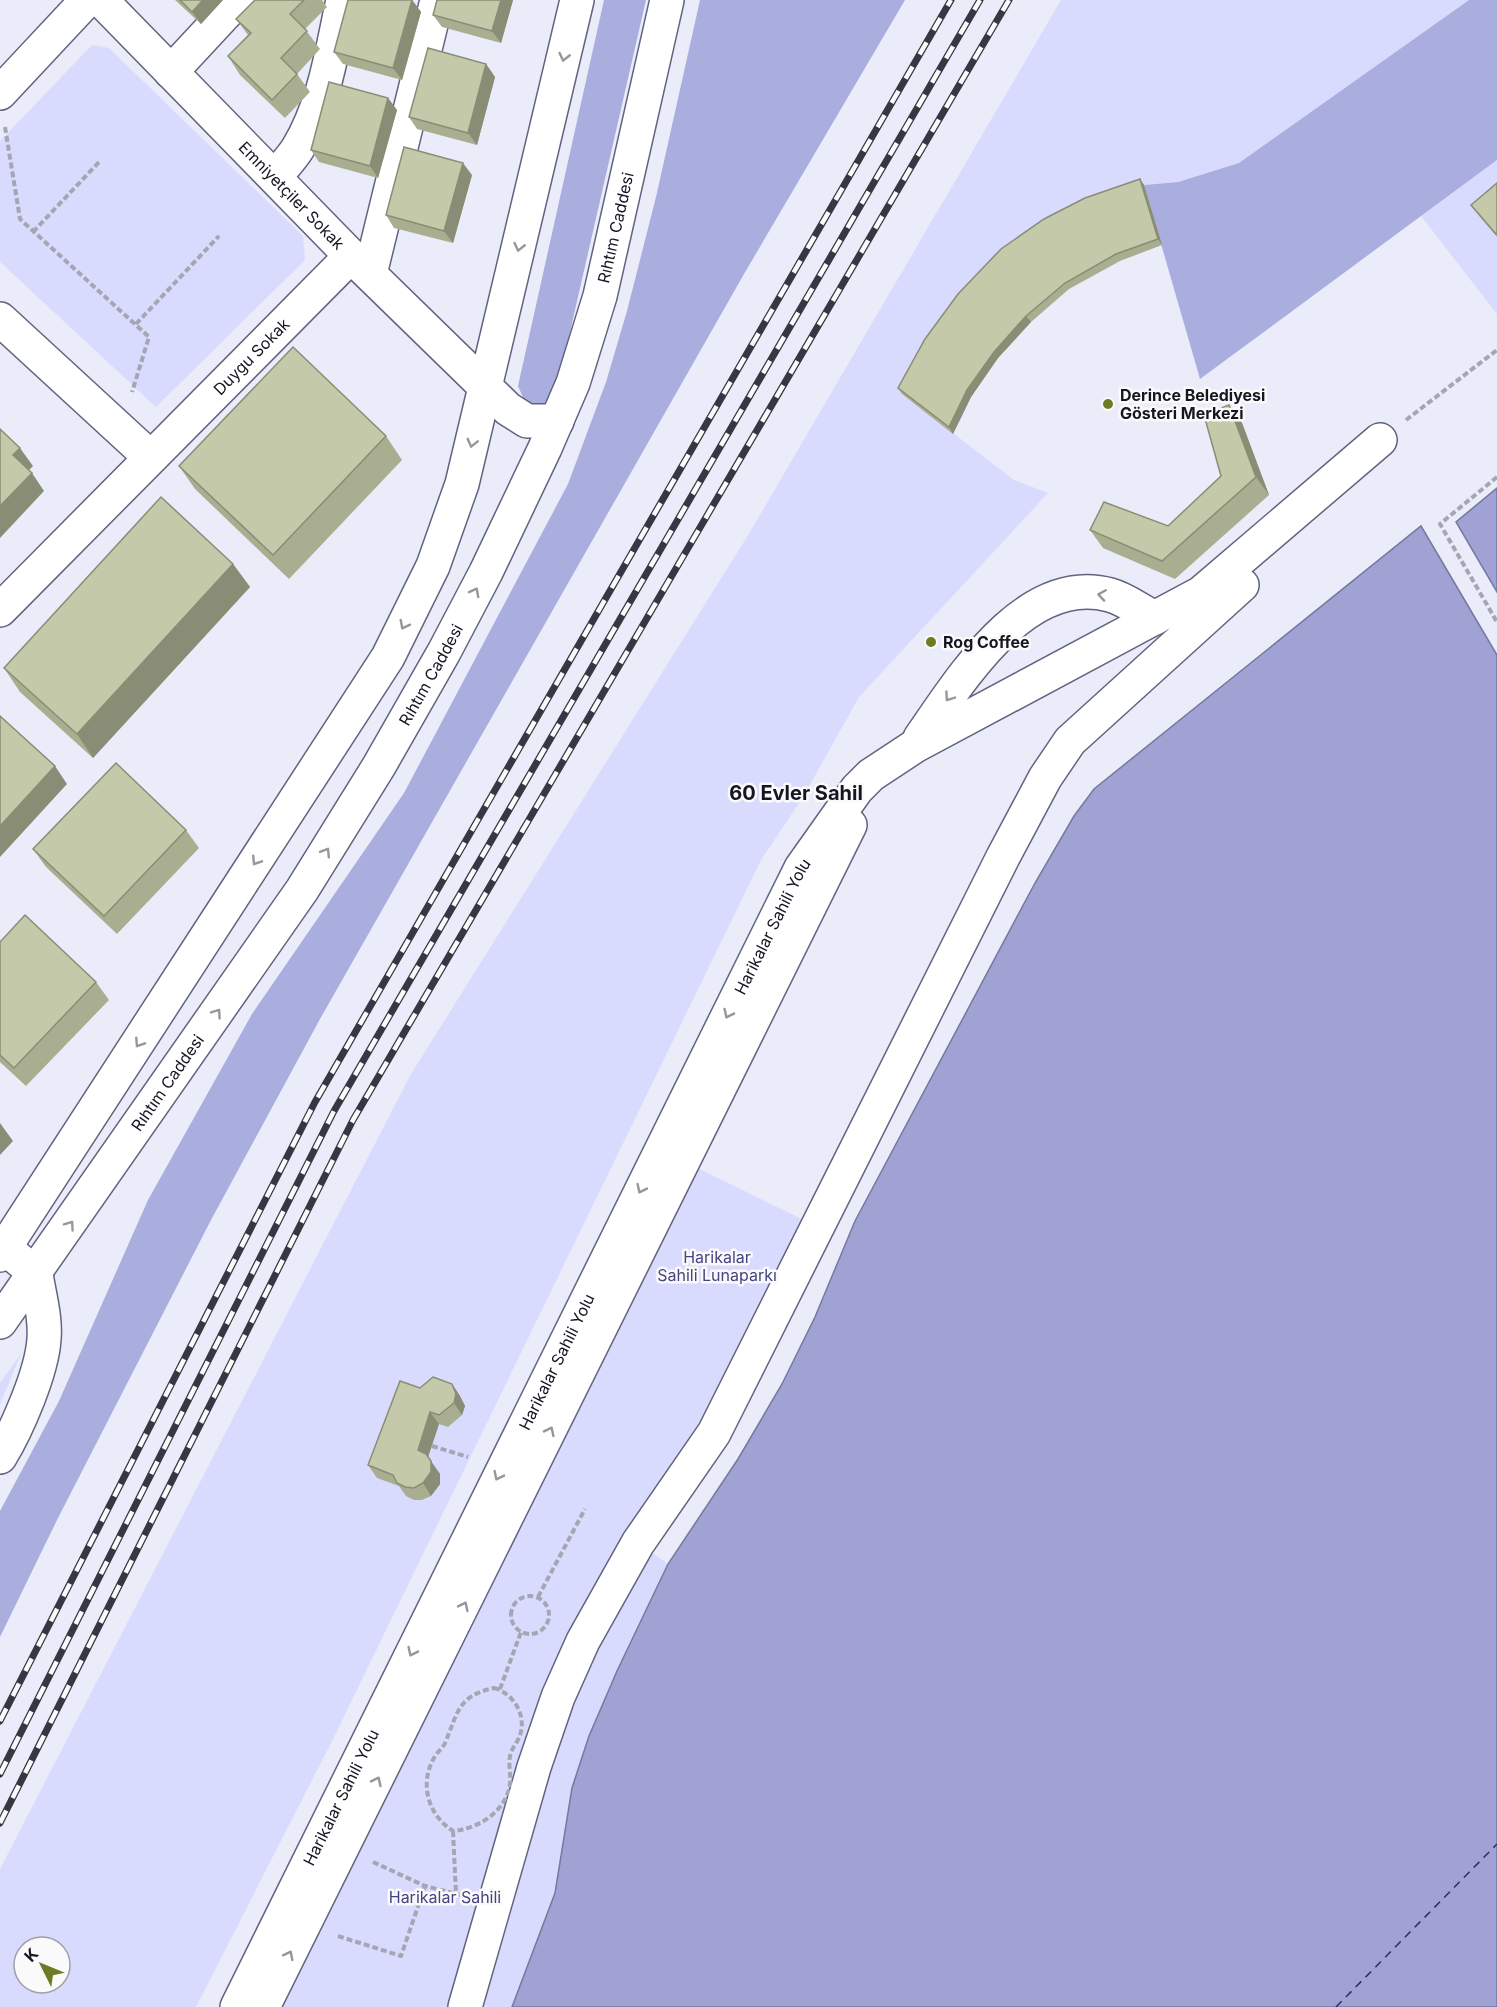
<svg xmlns="http://www.w3.org/2000/svg" width="1497" height="2007" font-family="Inter,sans-serif">
  <rect width="100%" height="100%" fill="#eaecf9"/>
  <path fill="#d8dbfe" fill-rule="evenodd" d="M1061,0H1469L1239,163L1177,182L1144,185L902,394L1014,480L1048,493L859,697L803,797L761,860L332,1741L196,2007H0V1869L411,1074L747,537ZM24,1947H60V1983H24Z
    M92,45L109,48L303,236L305,260L156,407L0,262V141Z
    M1497,160V314L1421,216Z
    M687,1163L818,1227L638,1543L668,1564L589,1736L572,1788L555,1893L512,2007H277Z
    M21,1354L0,1404V1383Z"/>
  <path fill="#aaaedf" d="M604,0H646L556,393L540,407L525,402L518,386Z
    M700,0H905L744,274L320,1019L211,1220L58,1518L0,1637V1511L59,1401L148,1200L252,1014L404,793L568,484L606,382L627,311L656,197Z
    M1469,0H1497V160L1200,379L1144,185L1178,182L1239,163Z"/>
  <path fill="#9fa2d3" stroke="#76789e" stroke-width="1.5" d="M1497,488V592L1456,522Z
    M1421,526L1497,655V2007H512L555,1893L572,1788L589,1736L617,1671L668,1564L738,1459L782,1384L815,1317L855,1221L1035,883L1074,816L1094,789Z"/>
  <g fill="none" stroke-linecap="round" stroke-linejoin="round">
    <path stroke="#2e2a66" stroke-width="1.5" stroke-dasharray="8 6" stroke-linecap="butt" d="M1336,2007L1497,1844"/>
    <g stroke="#61637f" stroke-width="36">
      <g id="minor">
        <path id="s1" d="M101,0L351,256L508,409L527,421H557"/>
        <path d="M171,72L238,0"/>
        <path d="M0,93L87,0"/>
        <path d="M275,177C282,168 292,158 298,148C325,103 332,50 343,0"/>
        <path d="M370,274L437,0"/>
        <path d="M0,319L150,457"/>
        <path id="s2" d="M0,610L351,256"/>
        <path d="M920,738C960,681 1025,572 1110,595C1125,599 1141,611 1155,618"/>
        <path d="M0,1457C17,1429 42,1372 44,1339C46,1318 39,1294 36,1274L5,1248"/>
        <path id="s3" d="M237,2007L801,868L857,789L871,775L915,746L1201,593L1380,440"/>
        <path d="M263,2007L850,825"/>
        <path d="M465,2007L534,1767L558,1697L583,1641L638,1543L714,1433L1003,857L1045,778L1070,741L1242,585"/>
      </g>
    </g>
    <g stroke="#61637f" stroke-width="36">
      <g id="major">
        <path d="M0,1255L388,657L433,566L462,484L577,0"/>
        <path id="s4" d="M0,1322L302,890L379,766L444,652L486,572L545,448L573,383L600,296L667,0"/>
      </g>
    </g>
    <path stroke="#a4a6b2" stroke-width="4" stroke-dasharray="6 3" stroke-linecap="butt" d="M5,127L20,219L149,337L132,392
      M33,232L100,161
      M136,324L219,236
      M1406,420L1497,350
      M1497,477L1440,524L1497,622
      M432,1446L468,1457
      M511 1615a19 19 0 1 1 38 0a19 19 0 1 1-38 0Z
      M538,1597L585,1509
      M494,1688C513,1693 527,1715 520,1735C518,1742 511,1749 510,1756C508,1767 512,1777 509,1789C503,1813 477,1829 453,1831C428,1815 419,1784 434,1758C437,1752 443,1748 445,1743C458,1713 457,1696 494,1688Z
      M500,1689L521,1632
      M453,1831L456,1894
      M373,1862L425,1886L461,1895
      M338,1936L401,1956L425,1886"/>
    <use href="#minor" stroke="#fff" stroke-width="33"/>
    <use href="#major" stroke="#fff" stroke-width="33"/>
    <g stroke="#373744" stroke-width="7">
      <path id="rail" d="M0,1721L315,1102L951,0
        M0,1774L334,1111L980,0
        M0,1823L353,1120L1009,0"/>
    </g>
    <use href="#rail" stroke="#fafafa" stroke-width="4.5" stroke-dasharray="14" stroke-linecap="butt"/>
  </g>
  <path fill="#a9ae91" d="M175,0H223L201,24Z
    M255,0H322L327,7L305,29L320,49L297,74L310,92L285,118L240,75L228,56L248,35L236,19Z
    M348,0H412L421,12L402,80L343,64L334,52Z
    M513,0L501,43L442,27L433,15Z
    M486,64L495,77L477,145L417,129L409,117Z
    M388,98L397,110L378,178L319,162L311,150Z
    M472,175L453,243L394,228L386,215Z
    M1140,179L1144,185L1162,245L1120,261L1069,289L1031,322L998,358L971,397L953,434L902,394L898,388Z
    M1497,183V237L1480,217L1471,205Z
    M1229,405L1242,423L1269,495L1175,579L1103,548L1090,530L1168,526L1221,476Z
    M386,436L402,460L289,579L195,489L179,466Z
    M233,564L250,587L93,758L20,692L4,668Z
    M186,830L199,848L117,934L46,867L33,849Z
    M0,942L96,982L109,1000L26,1086L0,1062Z
    M452,1384L460,1396L465,1406L462,1415L448,1427L439,1424L428,1457L440,1474V1484L431,1496L422,1500H414L406,1496L399,1486L377,1478L368,1465L420,1388Z"/>
  <path fill="#898d76" d="M203,0H223L201,24L192,12Z
    M412,0L421,12L402,80L393,68Z
    M501,0H513L501,43L492,31Z
    M486,64L495,77L477,145L468,133Z
    M388,98L397,110L378,178L370,166Z
    M463,163L472,175L453,243L444,231Z
    M1140,179L1144,185L1162,245L1158,239Z
    M1026,316L1031,322L998,358L971,397L953,434L949,427L967,390L994,352Z
    M1229,405L1242,423L1269,495L1256,477Z
    M20,448L33,466L26,473L13,455Z
    M32,473L44,491L0,538V506Z
    M233,564L250,587L93,758L77,734Z
    M55,766L67,784L0,857V826Z
    M0,1123L13,1141L0,1155Z
    M452,1384L460,1396L465,1406L462,1415L454,1403Z
    M430,1412L439,1424L428,1457L440,1474V1484L431,1496L423,1483L418,1450Z"/>
  <path fill="#c4caa9" stroke="#898d76" stroke-width="1.5" d="M180,0H203L192,12Z
    M255,0H304L290,14L307,31L281,58L297,74L272,100L228,56L251,33L236,19Z
    M348,0H412L393,68L334,52Z
    M437,0H501L492,31L433,15Z
    M428,48L486,64L468,133L409,117Z
    M329,82L388,98L370,166L311,150Z
    M404,147L463,163L444,231L386,215Z
    M1140,179L1158,239L1116,254L1065,283L1026,316L994,352L967,390L949,427L898,388L925,339L958,294L1001,249L1044,219L1085,198Z
    M1497,183V233L1496,234L1471,205Z
    M293,347L386,436L273,555L179,466Z
    M1229,405L1256,477L1162,561L1090,530L1104,502L1168,526L1221,476L1204,415Z
    M0,429L20,448L13,455L32,473L0,506Z
    M161,497L233,564L77,734L4,668Z
    M0,716L55,766L0,826Z
    M116,763L186,830L104,916L33,849Z
    M25,915L96,982L14,1068L0,1055V942Z
    M433,1377L452,1384L456,1394L454,1403L439,1415L430,1412L418,1450L426,1454L431,1461V1472L423,1483L414,1488L405,1487L397,1483L393,1475L368,1465L400,1381L420,1388Z"/>
  <defs><path id="oneway-chevron" d="M-2-3.5L2.5 0L-2 3.5" fill="none" stroke-width="1.6" stroke-linecap="round" stroke-linejoin="round" transform="scale(1.5)"/></defs>
  <g stroke="#96969c">
    <use href="#oneway-chevron" transform="translate(564 57) rotate(103)"/>
    <use href="#oneway-chevron" transform="translate(519 247) rotate(103)"/>
    <use href="#oneway-chevron" transform="translate(472 443) rotate(104)"/>
    <use href="#oneway-chevron" transform="translate(475 592) rotate(-62)"/>
    <use href="#oneway-chevron" transform="translate(1102 595) rotate(-171)"/>
    <use href="#oneway-chevron" transform="translate(404 625) rotate(117)"/>
    <use href="#oneway-chevron" transform="translate(949 697) rotate(125)"/>
    <use href="#oneway-chevron" transform="translate(326 852) rotate(-58)"/>
    <use href="#oneway-chevron" transform="translate(256 861) rotate(123)"/>
    <use href="#oneway-chevron" transform="translate(217 1013) rotate(-55)"/>
    <use href="#oneway-chevron" transform="translate(728 1014) rotate(116)"/>
    <use href="#oneway-chevron" transform="translate(139 1043) rotate(123)"/>
    <use href="#oneway-chevron" transform="translate(641 1189) rotate(116)"/>
    <use href="#oneway-chevron" transform="translate(70 1225) rotate(-55)"/>
    <use href="#oneway-chevron" transform="translate(550 1431) rotate(-64)"/>
    <use href="#oneway-chevron" transform="translate(498 1476) rotate(116)"/>
    <use href="#oneway-chevron" transform="translate(464 1606) rotate(-64)"/>
    <use href="#oneway-chevron" transform="translate(412 1652) rotate(116)"/>
    <use href="#oneway-chevron" transform="translate(377 1781) rotate(-64)"/>
    <use href="#oneway-chevron" transform="translate(289 1955) rotate(-63)"/>
  </g>
  <g fill="#6f7a25" stroke="#fafafa" stroke-width="2">
    <circle cx="1108" cy="404" r="6"/>
    <circle cx="931" cy="642" r="6"/>
  </g>
  <g text-anchor="middle" dominant-baseline="central" stroke-width="5" stroke-linejoin="round" paint-order="stroke">
    <g font-size="16" fill="#161622" stroke="#fafafa">
      <text stroke="none"><textPath href="#s1" startOffset="273">Emniyetçiler Sokak</textPath></text>
      <text stroke="none"><textPath href="#s4" startOffset="1264">Rıhtım Caddesi</textPath></text>
      <text stroke="none"><textPath href="#s2" startOffset="357">Duygu Sokak</textPath></text>
      <text stroke="none"><textPath href="#s4" startOffset="778">Rıhtım Caddesi</textPath></text>
      <text stroke="none"><textPath href="#s3" startOffset="1206">Harikalar Sahili Yolu</textPath></text>
      <text stroke="none"><textPath href="#s4" startOffset="292">Rıhtım Caddesi</textPath></text>
      <text stroke="none"><textPath href="#s3" startOffset="720">Harikalar Sahili Yolu</textPath></text>
      <text stroke="none"><textPath href="#s3" startOffset="234">Harikalar Sahili Yolu</textPath></text>
    </g>
    <g font-size="16" font-weight="bold" fill="#161622" stroke="#fafafa" text-anchor="start">
      <text x="1120" y="395">Derince Belediyesi<tspan x="1120" dy="18">Gösteri Merkezi</tspan></text>
      <text x="943" y="642">Rog Coffee</text>
    </g>
    <g font-size="16" fill="#454482" stroke="#fafafa">
      <text x="717" y="1257">Harikalar<tspan x="717" dy="18">Sahili Lunaparkı</tspan></text>
      <text x="445" y="1897">Harikalar Sahili</text>
    </g>
    <g font-size="20" font-weight="bold" fill="#161622" stroke="#fafafa">
      <text x="796" y="793">60 Evler Sahil</text>
    </g>
  </g>
  <g transform="translate(42 1965) rotate(313)"><circle r="28" fill="#fafafa" stroke="#9f9fa4" stroke-width="1.5"/>
  <path d="M0-4.5L10 22L0 15L-10 22Z" fill="#6f7a25"/>
  <text y="-9" font-size="16" font-weight="bold" text-anchor="middle" fill="#161622">K</text>
  </g>
</svg>
